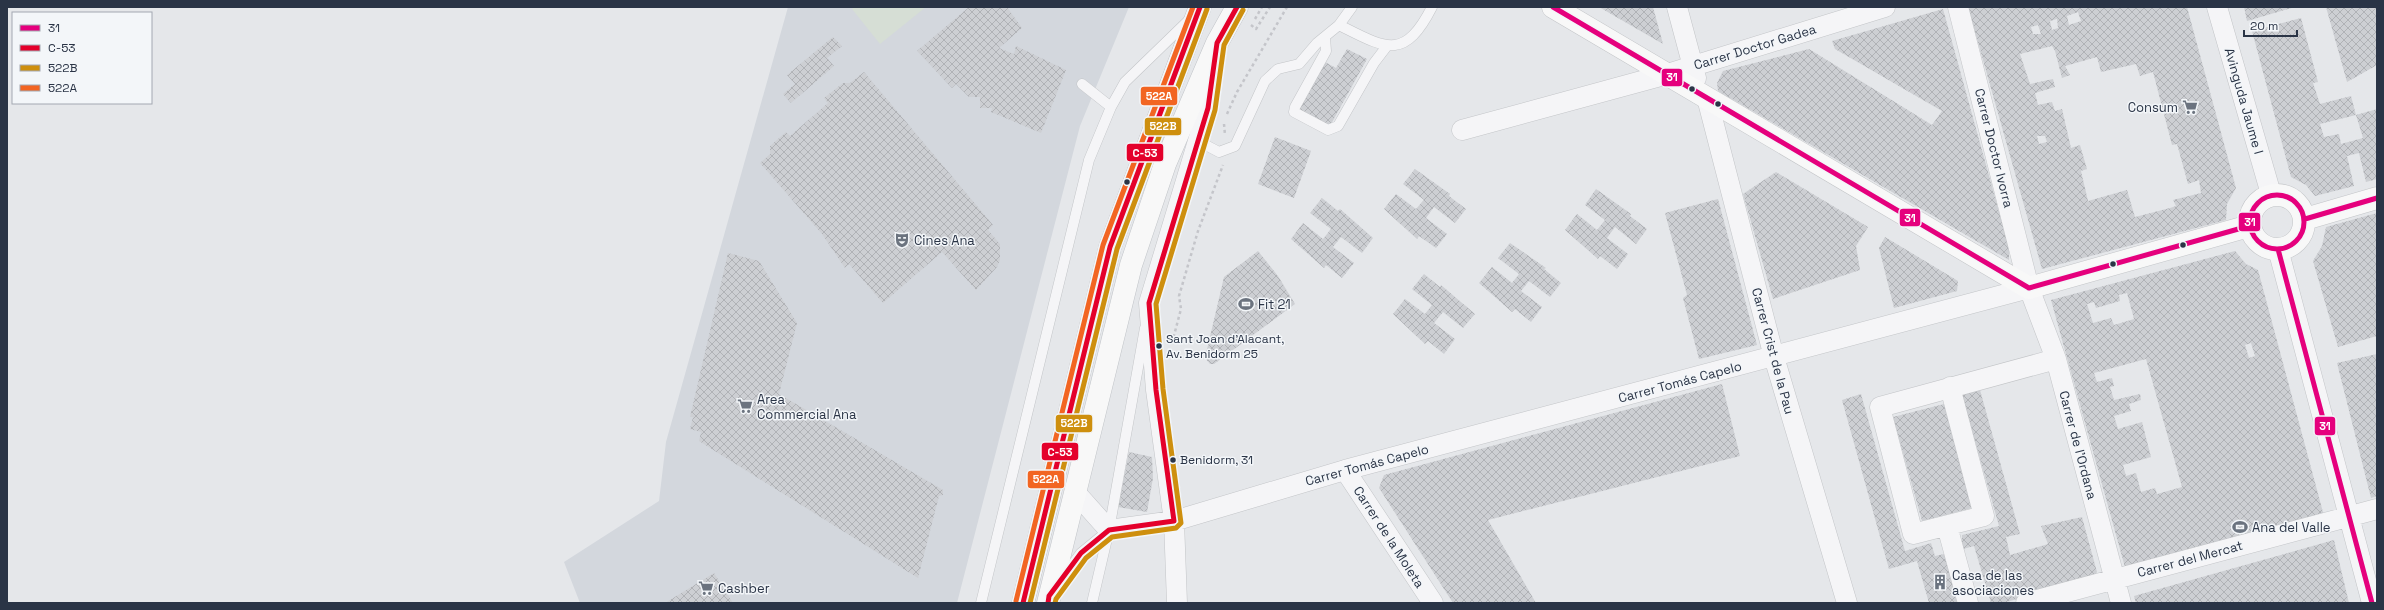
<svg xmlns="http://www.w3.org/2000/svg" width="2384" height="610" font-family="'Space Grotesk',sans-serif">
  <defs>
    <pattern id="building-cross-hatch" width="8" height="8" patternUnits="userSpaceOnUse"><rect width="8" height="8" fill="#cdcfd3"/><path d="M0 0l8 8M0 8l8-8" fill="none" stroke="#b0b2b6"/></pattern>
  </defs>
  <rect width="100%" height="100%" fill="#e5e7ea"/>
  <path fill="#d3d7dd" d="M788,7H1129L1080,126L957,603H580L564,562L659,501L666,442Z"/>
  <path fill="#d6ded5" d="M854,7H926L880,44L852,9Z"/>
  <path fill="url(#building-cross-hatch)" fill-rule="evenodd" d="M969,7H1007L1022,28L999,48L1014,54L1016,46L1066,70L1041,133L991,112L992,108H980V97H969L956,84L952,88L917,51Z
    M1599,7H1653L1663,44Z
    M1968,7H2187L2236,188L2227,204L2226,220L2042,269ZM2078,12L2081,21L2069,25L2067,16ZM2057,19L2058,28L2052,30L2050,21ZM2038,25L2041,34H2033L2031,27ZM2052,46L2055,51L2062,78L2070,75L2065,66L2097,57L2101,72L2136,64L2140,76L2153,72L2172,145L2177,144L2188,184L2199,180L2201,193L2173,200L2176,206L2170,208L2135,217L2127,190L2088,201L2081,171L2087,169L2080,145L2071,148L2062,109L2055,111L2052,102L2038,105L2035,93L2055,87L2053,79L2030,84L2020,54ZM2037,136H2045L2047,142L2039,144Z
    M2244,7H2295L2247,21Z
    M2326,7H2377V65L2347,82Z
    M1943,9L2009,248V260L1718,91L1717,83L1723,71L1809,49L1932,125L1942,111L1835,49L1832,41Z
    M2301,18L2318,82L2313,83L2320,104L2351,96L2356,115L2320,124L2324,137L2339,134L2341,144L2363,138L2356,115L2377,109V179L2366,182L2359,153L2347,156L2354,186L2315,196L2306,185L2291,177L2252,31Z
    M833,37L842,46L827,58L834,66L791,103L783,94L795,84L787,75Z
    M1347,49L1367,59L1330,126L1299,110L1325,62L1336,68Z
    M864,72L993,225L988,230L1000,244V260L997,267L976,290L942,252L883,303L849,264L845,268L822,234L760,163L770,154V146L786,132L790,136L828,103L824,98L843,83H850Z
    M1275,137L1311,151L1294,198L1258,184Z
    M1415,169L1450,194L1449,196L1466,209L1455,223L1434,207L1426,218L1447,234L1436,248L1419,236L1417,239L1384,209L1396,194L1416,209L1424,200L1403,184Z
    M1776,172L1868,227L1856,246L1860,270L1773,299L1743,194Z
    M1596,189L1631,214L1630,216L1647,229L1636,244L1615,227L1607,238L1628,254L1617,269L1600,256L1598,259L1565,230L1577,214L1597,230L1605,220L1585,205Z
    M1322,198L1338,211L1340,209L1373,238L1362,253L1341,237L1333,247L1354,263L1342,278L1326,265L1324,268L1291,239L1303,223L1323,239L1331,229L1310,213Z
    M1718,199L1757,345L1699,359L1683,298L1687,295L1665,213Z
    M2377,213V336L2338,347L2313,261L2322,246L2326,227Z
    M1885,237L1958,281L1957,291L1894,308L1879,248Z
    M1510,243L1546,268L1544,269L1561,283L1550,297L1529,281L1521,291L1542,307L1531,322L1515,309L1512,312L1479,283L1492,267L1512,283L1519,274L1498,258Z
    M1258,251L1278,276L1295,304L1214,364H1210L1205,358L1224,277Z
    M2235,251L2246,264L2258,270L2324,516L2126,571L2051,300ZM2127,293L2134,319L2114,325L2111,318L2093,323L2087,304L2094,302L2096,308L2120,301L2119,295ZM2251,343L2255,356L2249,358L2245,345ZM2146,359L2182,487L2157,494L2155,488L2141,492L2136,473L2126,476L2123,465L2151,457L2142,422L2118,429L2114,416L2131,411L2129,404L2141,400L2140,394L2114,400L2110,387L2114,386L2112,378L2097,382L2094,373Z
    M728,253L759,261L797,323L779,394L943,490V495L939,496L918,578L699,441L701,432L690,429L693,417H690Z
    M1424,274L1440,287L1441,285L1475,314L1463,328L1443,312L1434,323L1455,339L1444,354L1428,341L1425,344L1393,314L1405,299L1425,314L1432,305L1412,289Z
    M2377,354V496L2371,498L2337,363Z
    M1722,384L1740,456L1488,520L1536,603H1453L1379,488L1384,475Z
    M1980,390L2020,534L2006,537L2010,555L2048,544L2041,526L2082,517L2097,572L2094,577L2003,603H1991L1974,546L1963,549L1962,543V535L1999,526L1962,395Z
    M1861,394L1905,551L1931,543L1935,556L1949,553L1962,603H1929L1917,561L1889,569L1842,400Z
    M1944,404L1972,508L1922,521L1893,417Z
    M1129,452L1152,457L1153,478L1147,512L1118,507Z
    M2334,540L2349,603H2136L2134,596Z
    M714,573L733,603H665Z"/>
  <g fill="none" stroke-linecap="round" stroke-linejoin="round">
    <g stroke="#c3c5c8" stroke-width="11">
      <path id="lane" d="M1339,25C1385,48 1404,62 1432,7
        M1325,37L1326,51L1295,107L1294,112L1328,130L1338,126L1374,63L1387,46
        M1082,84L1111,107
        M1198,141L1219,152L1235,146L1265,81L1278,69L1299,64L1317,43L1339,25L1352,7
        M1060,582L1081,553L1109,530
        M981,603L1089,160L1111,107L1125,82L1190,19
        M1092,603L1109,530L1145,328"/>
    </g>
    <g stroke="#c3c5c8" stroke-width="21">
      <path id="street" d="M1677,7L1696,78
        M1958,7L2029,288L2056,359L2121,603
        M2217,7L2271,194
        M1707,98L1774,357L1847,603
        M1462,130L1664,75L1885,7
        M2278,249L2372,603
        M1950,387L1984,516L1913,534L1880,407L2056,359
        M1345,470L1433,603
        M1075,492L1109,530L1174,521L1345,470L2029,288
        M1947,526L1968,603
        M1177,603L1174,521L1156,390L1149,303L1208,108L1215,58
        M2026,603L2377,509"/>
    </g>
    <g stroke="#c3c5c8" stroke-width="23">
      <path id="secondary" d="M1553,7L2029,288L2249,226
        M2250 222a27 27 0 1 1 54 0a27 27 0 1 1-54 0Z
        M2305,219L2377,198"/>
    </g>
    <g stroke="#c1c4c8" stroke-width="23">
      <path id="primary" d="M1023,603L1110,247L1200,7
        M1048,603L1131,265L1165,164L1217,43L1237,7"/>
    </g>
    <path stroke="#c4c5ca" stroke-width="2.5" stroke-dasharray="3 3" stroke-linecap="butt" d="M1255,19L1262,7
      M1251,25L1256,29L1270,7
      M1227,114L1237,92L1287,7
      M1224,124L1225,135
      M1172,343L1181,309L1179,296L1198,231L1223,165"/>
    <use href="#lane" stroke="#f5f5f7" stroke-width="10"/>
    <use href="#street" stroke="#f5f5f7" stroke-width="20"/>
    <use href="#secondary" stroke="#f8f8f8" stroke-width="22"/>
    <use href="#primary" stroke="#f8f8f8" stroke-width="22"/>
    <g stroke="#f3f6f9" stroke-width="8">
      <path id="bus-1" d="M1553,7L2029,288
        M2250 222a27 27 0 1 1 54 0a27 27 0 1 1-54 0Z
        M2305,219L2377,198
        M2278,249L2372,603
        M2029,288L2249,226"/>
    </g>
    <g stroke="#f3f6f9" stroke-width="8">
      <path id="bus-2" d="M1023,603L1110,247L1200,7
        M1048,603L1049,596L1081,553L1109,530L1174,521L1156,390L1149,303L1208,108L1217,43L1237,7"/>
    </g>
    <g stroke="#f3f6f9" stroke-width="8">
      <path id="bus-3" d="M1030,603L1117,249L1207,9
        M1055,603L1056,599L1086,558L1112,537L1176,528L1181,523L1163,389L1156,304L1215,110L1224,45L1243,10"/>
    </g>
    <g stroke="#f3f6f9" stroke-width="8">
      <path id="bus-4" d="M1016,601L1103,245L1193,7"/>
    </g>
    <use href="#bus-1" stroke="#e5007d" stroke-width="5"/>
    <use href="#bus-2" stroke="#e4002b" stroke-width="5"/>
    <use href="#bus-3" stroke="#ce8f0e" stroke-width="5"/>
    <use href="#bus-4" stroke="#f26522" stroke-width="5"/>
  </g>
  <defs>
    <g id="supermarket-bare" transform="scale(1.2)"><path d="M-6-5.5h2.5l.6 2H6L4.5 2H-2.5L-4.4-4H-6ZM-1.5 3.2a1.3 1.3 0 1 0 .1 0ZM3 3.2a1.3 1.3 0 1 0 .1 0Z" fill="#6b737f" stroke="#f3f6f9" stroke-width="2.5" paint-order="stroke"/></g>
    <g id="theatre-bare" transform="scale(1.2)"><path d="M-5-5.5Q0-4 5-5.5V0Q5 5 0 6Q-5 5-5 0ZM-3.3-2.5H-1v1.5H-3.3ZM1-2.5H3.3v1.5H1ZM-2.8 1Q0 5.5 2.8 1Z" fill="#6b737f" stroke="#f3f6f9" stroke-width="2.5" paint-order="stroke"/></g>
    <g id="stadium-bare" transform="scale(1.2)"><path d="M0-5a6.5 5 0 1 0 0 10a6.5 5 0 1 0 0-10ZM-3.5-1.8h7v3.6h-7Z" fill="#6b737f" stroke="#f3f6f9" stroke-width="2.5" paint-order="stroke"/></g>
    <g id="building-bare" transform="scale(1.2)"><path d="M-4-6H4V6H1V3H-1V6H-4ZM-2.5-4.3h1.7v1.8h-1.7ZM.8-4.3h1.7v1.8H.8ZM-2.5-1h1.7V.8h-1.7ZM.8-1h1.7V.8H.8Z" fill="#6b737f" stroke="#f3f6f9" stroke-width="2.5" paint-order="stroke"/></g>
  </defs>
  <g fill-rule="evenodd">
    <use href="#supermarket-bare" x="2190" y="107"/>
    <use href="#theatre-bare" x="902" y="240"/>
    <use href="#stadium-bare" x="1246" y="304"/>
    <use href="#supermarket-bare" x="745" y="406"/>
    <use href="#stadium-bare" x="2240" y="527"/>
    <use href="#building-bare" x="1940" y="582"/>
    <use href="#supermarket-bare" x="706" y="588"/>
  </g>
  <g fill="#2a3446" stroke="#f3f6f9" stroke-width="1.5">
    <circle cx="1692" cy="89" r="3.5"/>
    <circle cx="1718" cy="104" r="3.5"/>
    <circle cx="1127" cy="182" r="3.5"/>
    <circle cx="2183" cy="245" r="3.5"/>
    <circle cx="2113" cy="264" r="3.5"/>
    <circle cx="1159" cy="346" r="3.5"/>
    <circle cx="1173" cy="460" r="3.5"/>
  </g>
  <g text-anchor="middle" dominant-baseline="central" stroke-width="3" stroke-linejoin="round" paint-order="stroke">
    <g font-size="12" fill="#2a3446" stroke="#f3f6f9" text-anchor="start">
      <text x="1166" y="339">Sant Joan d'Alacant,<tspan x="1166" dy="15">Av. Benidorm 25</tspan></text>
      <text x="1180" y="460">Benidorm, 31</text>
    </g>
    <g font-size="13" fill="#2a3446" stroke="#f3f6f9">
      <text transform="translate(1755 47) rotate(-17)">Carrer Doctor Gadea</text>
      <text transform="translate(2244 101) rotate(74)">Avinguda Jaume I</text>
      <text transform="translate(1994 148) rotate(76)">Carrer Doctor Ivorra</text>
      <text transform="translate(1773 351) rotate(75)">Carrer Crist de la Pau</text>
      <text transform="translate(1680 382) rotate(-15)">Carrer Tomás Capelo</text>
      <text transform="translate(2078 445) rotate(75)">Carrer de l'Ordana</text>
      <text transform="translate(1367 465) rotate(-15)">Carrer Tomás Capelo</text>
      <text transform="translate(1389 537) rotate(57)">Carrer de la Moleta</text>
      <text transform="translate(2190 559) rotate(-15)">Carrer del Mercat</text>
    </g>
    <g font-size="13" fill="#2a3446" stroke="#f3f6f9" text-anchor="start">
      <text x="2178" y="107" text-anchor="end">Consum</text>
      <text x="914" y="240">Cines Ana</text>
      <text x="1258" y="304">Fit 21</text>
      <text x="757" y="399">Area<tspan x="757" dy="15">Commercial Ana</tspan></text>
      <text x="2252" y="527">Ana del Valle</text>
      <text x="1952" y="575">Casa de las<tspan x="1952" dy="15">asociaciones</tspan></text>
      <text x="718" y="588">Cashber</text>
    </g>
  </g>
  <g stroke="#f3f6f9" stroke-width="1.5">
    <rect x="1661" y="68" width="22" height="19" rx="4" fill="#e5007d"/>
    <rect x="1140" y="86" width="38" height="20" rx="4" fill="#f26522"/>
    <rect x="1144" y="117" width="38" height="19" rx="4" fill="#ce8f0e"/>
    <rect x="1126" y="143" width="38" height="19" rx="4" fill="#e4002b"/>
    <rect x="1899" y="208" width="22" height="19" rx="4" fill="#e5007d"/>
    <rect x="2238" y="212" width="23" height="20" rx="4" fill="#e5007d"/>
    <rect x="1055" y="414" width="38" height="19" rx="4" fill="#ce8f0e"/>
    <rect x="2314" y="416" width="22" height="20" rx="4" fill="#e5007d"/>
    <rect x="1041" y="442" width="38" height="19" rx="4" fill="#e4002b"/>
    <rect x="1027" y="470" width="38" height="19" rx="4" fill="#f26522"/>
  </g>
  <g font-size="11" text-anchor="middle" font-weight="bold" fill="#fff">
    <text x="1672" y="81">31</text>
    <text x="1159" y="100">522A</text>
    <text x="1163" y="130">522B</text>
    <text x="1145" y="157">C-53</text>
    <text x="1910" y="222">31</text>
    <text x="2250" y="226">31</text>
    <text x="1074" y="427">522B</text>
    <text x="2325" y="430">31</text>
    <text x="1060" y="456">C-53</text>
    <text x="1046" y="483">522A</text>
  </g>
  <rect width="2384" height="610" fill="none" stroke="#2a3446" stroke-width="16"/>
  <rect x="12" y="12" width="140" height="92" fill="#f3f6f9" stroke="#a3a8b1"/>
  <rect x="20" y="25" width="20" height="6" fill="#e5007d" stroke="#a3a8b1"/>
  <text x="48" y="32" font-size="12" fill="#2a3446">31</text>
  <rect x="20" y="45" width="20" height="6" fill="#e4002b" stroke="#a3a8b1"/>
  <text x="48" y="52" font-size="12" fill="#2a3446">C-53</text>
  <rect x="20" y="65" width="20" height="6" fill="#ce8f0e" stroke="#a3a8b1"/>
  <text x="48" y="72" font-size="12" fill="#2a3446">522B</text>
  <rect x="20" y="85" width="20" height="6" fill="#f26522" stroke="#a3a8b1"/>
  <text x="48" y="92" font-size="12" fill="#2a3446">522A</text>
  <path d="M2244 30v6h53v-6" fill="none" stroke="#2a3446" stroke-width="2"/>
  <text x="2250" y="30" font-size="12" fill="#2a3446" stroke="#f3f6f9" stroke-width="3" paint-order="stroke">20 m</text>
</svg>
